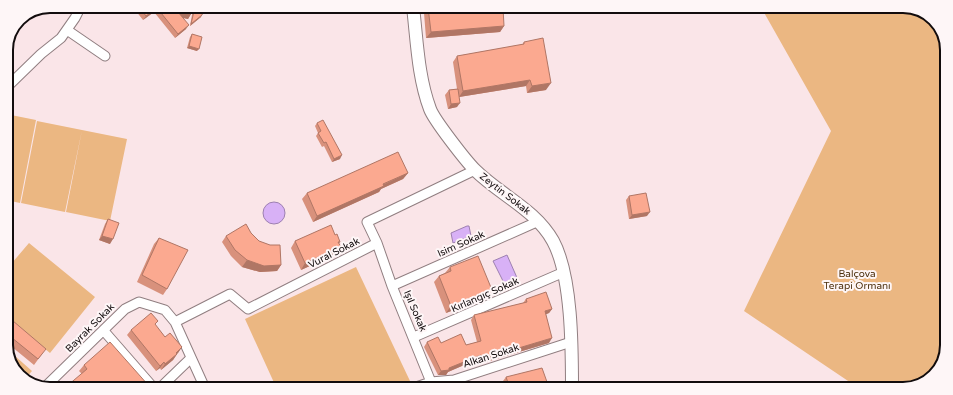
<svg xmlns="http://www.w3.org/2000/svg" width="953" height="395" font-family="'Varela Round',sans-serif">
  <rect width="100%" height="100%" fill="#fae5e8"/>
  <path fill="#ebb782" d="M762,9H920L938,23L947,47L944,362L928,381L903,389H860L744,311L831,131Z
    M6,114L36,120L20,203L6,200Z
    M37,121L82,130L65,212L21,203Z
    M82,130L127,139L110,221L66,212Z
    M29,243L95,297L50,353L6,317V270Z
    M356,267L410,381L392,387H276L245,319Z
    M6,348L32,371L25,379L15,372Z"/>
  <path fill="#d8b1f6" stroke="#9d80b0" d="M263 213a11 11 0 1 1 22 0a11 11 0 1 1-22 0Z
    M467,226H469L471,236L453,243L451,233Z
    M507,255L518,280L505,285L493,261Z"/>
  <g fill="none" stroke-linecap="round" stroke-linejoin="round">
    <g stroke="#907e80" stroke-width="11">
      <path id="minor" d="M67,30L105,56
        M6,88L41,54L61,38L75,18L81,6
        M377,243L392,286L433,387
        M392,286L539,221
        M175,322L230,294L248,309L377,243L367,222L475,170
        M104,331L152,386
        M414,337L564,272
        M46,386L125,309L139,302L165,310L175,322L204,386
        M162,386L191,358
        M416,387L431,382L454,380L571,342"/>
    </g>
    <g stroke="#907e80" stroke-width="14">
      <path id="tertiary" d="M413,7C417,41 418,77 430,109C434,120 466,161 475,170C500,195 535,209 553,241C572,276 572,348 572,388"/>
    </g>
    <use href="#minor" stroke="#fff" stroke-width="9"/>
    <use href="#tertiary" stroke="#fff" stroke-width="12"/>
  </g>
  <path fill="#d8917c" d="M132,6H184L191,14L188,19L183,18L186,29L175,38L154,12L143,20Z
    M195,7L201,17L190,26L193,9Z
    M428,7L504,26L500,32L426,38L424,13Z
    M192,34L197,51L187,48L190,37Z
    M524,42L546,90L527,93L526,86L459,97L457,107L448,109L445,95L449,90L457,89L453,62L457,56L522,45Z
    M317,123L340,159L332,162L324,146L322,147L316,136L318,133L315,126Z
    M408,173L403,179L381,189L379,192L313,222L302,199L307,193Z
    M629,196L647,216L629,219L626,200Z
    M108,219L110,244L99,240L105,224Z
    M251,233L281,265L277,271L260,272L242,267L231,256L222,242L226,236Z
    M335,235L340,242L339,244L341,247L336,254L301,270L291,248L295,241Z
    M159,238L167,289L163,295L137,282L154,244Z
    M450,267L492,290L487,297L446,313L434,282L439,276L445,273Z
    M526,299L552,309L549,313L546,314L549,343L479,364L478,359L448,372L446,375H438L424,347L427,342L441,343L466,345L477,342L471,320L474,315L523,303Z
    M6,315L42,354L34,365L6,342Z
    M155,325L165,337L182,347L173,360L161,370L160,368L156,371L127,335L131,330Z
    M84,365L149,386L82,374L79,371Z
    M506,377L545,385L546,388H505L503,381Z"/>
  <path fill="#b07665" d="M157,8L154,12L143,20L146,16Z
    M178,12L191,14L188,19L175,16Z
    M202,15L201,17L190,26L191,24Z
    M189,25L186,29L175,38L178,34Z
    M504,26L500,32L426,38L431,32Z
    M189,46L199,49L197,51L187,48Z
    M530,80L526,86L459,97L463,91Z
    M551,83L546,90L527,93L532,86Z
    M460,103L457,107L448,109L451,104Z
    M342,155L340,159L332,162L334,159Z
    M408,173L403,179L381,189L379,192L313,222L317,216Z
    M650,212L647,216L629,219L632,215Z
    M102,236L113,239L110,244L99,240Z
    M341,247L336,254L301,270L305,263Z
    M247,260L281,265L277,271L260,272L242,267Z
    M492,290L487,297L446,313L451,306Z
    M552,309L549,313L542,316L545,311Z
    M552,338L549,343L479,364L482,359Z
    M182,347L178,353L172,358L176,353Z
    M177,354L173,360L161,370L165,364Z
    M481,355L478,359L448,372L446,375H438L441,371L449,368Z
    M164,362L160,368L156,371L160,366Z"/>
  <path fill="#fba990" stroke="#b07665" d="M138,6H184L191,14L178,12L189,25L178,34L157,8L146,16Z
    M195,7L204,8L202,15L191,24Z
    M428,7L503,8L504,26L431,32Z
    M192,34L202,37L199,49L189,46Z
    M543,38L551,83L532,86L530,80L463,91L457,56L524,44V42Z
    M458,89L460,103L451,104L449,90Z
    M323,120L342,155L334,159L326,142L324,143L318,133L321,131L317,123Z
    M398,152L408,173L383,184L384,186L317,216L307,193Z
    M646,193L650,212L632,215L629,196Z
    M108,219L119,223L113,239L102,236Z
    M246,224L251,233L259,241L270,245H280L281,265L264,266L247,260L235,250L226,236Z
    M331,225L335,235L337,234L340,242H338L341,247L305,263L295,241Z
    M159,238L188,250L167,289L142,275Z
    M478,256L492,290L451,306L439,276L451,271L450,267Z
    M546,292L552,309L545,311L552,338L482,359L481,355L449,368V370L441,371L427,342L438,337L441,343L461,334L466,345L481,341L474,315L527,302L526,299Z
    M151,313L158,321L155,324L165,337L170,333L182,347L176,353L177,354L165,364L164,362L160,366L131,330Z
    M6,315L46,349L38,359L6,333Z
    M110,342L149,386H67L87,369L84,365Z
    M542,368L547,382L544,383L546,388H510L506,377Z"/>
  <g text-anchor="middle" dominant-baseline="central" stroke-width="4" stroke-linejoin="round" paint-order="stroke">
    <g font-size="10" fill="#120c0d" stroke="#fef6f7">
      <text transform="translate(505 194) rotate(38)">Zeytin Sokak</text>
      <text transform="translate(461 244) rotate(-24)">Isim Sokak</text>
      <text transform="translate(334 253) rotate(-27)">Vural Sokak</text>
      <text transform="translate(485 295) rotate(-24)">Kırlangıç Sokak</text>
      <text transform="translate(415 311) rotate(67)">Işıl Sokak</text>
      <text transform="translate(90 328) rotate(-45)">Bayrak Sokak</text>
      <text transform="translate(491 356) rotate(-18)">Alkan Sokak</text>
    </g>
    <g font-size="10" fill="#4d300e" stroke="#fef6f7">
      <text x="857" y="274">Balçova<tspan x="857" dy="12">Terapi Ormanı</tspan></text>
    </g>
  </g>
  <path d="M0 0H953V395H0ZM50 13H903A37 37 0 0 1 940 50V345A37 37 0 0 1 903 382H50A37 37 0 0 1 13 345V50A37 37 0 0 1 50 13Z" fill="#fef6f7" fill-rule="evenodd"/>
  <path fill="none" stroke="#120c0d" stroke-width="2" d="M50 13H903A37 37 0 0 1 940 50V345A37 37 0 0 1 903 382H50A37 37 0 0 1 13 345V50A37 37 0 0 1 50 13Z"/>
</svg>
